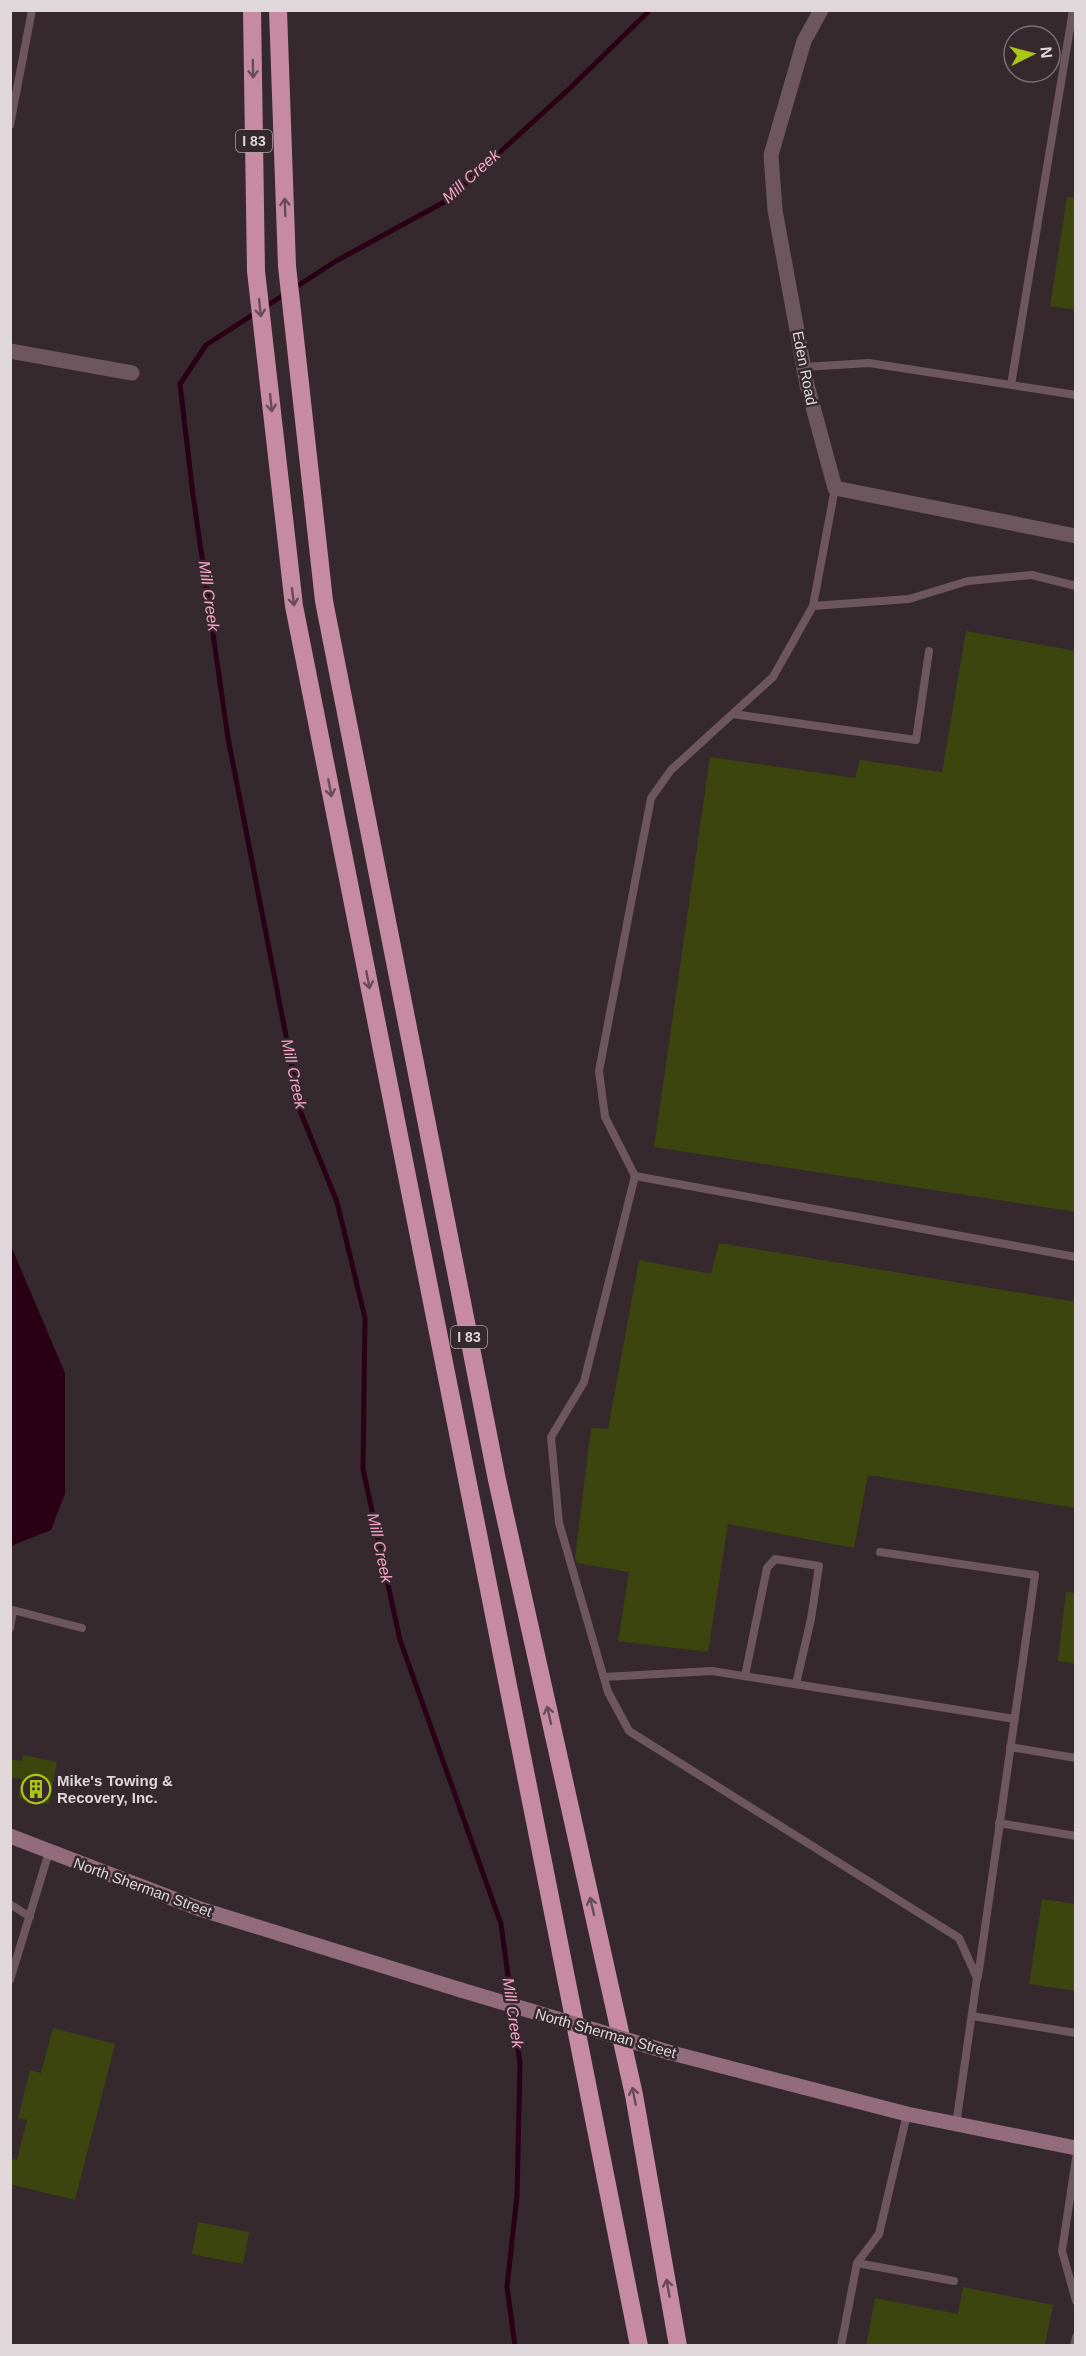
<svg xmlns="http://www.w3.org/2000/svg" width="1086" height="2356" font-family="Helvetica,sans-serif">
  <rect width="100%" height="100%" fill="#35292e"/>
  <path fill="#2a0015" d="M11,1246L65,1373V1494L51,1530L11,1546Z"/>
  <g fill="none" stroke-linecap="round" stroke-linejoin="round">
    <path stroke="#2a0015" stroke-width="5" d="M265,307L336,261L446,201L568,90L650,10
      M257,312L206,345L180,384L193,495L228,738L301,1113L337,1202L365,1318L363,1469L400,1640L501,1924L520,2064L517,2196L507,2287L515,2346"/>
  </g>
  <path fill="#3c450e" d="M1067,197L1076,198V310L1050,306Z
    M966,631L1076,651V1212L654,1147L710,757L855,778L860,760L942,772Z
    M719,1243L1076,1302V1508L868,1475L854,1548L728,1524L708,1652L618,1641L629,1572L577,1563L575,1558L591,1428L608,1429L639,1260L711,1274Z
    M1066,1592L1076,1593V1664L1058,1661Z
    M23,1755L57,1762L49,1804L18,1798L22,1779L10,1777V1759L22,1761Z
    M1042,1899L1076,1904V1991L1029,1984Z
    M53,2028L115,2044L75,2200L10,2184V2158L17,2160L27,2120L18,2118L30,2070L41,2073Z
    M198,2222L249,2232L243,2264L192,2254Z
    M963,2287L1053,2305L1045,2346H866L875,2298L958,2314Z"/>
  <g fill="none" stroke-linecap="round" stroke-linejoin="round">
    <path stroke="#6e565f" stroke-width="8" d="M10,125L32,10
      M804,367L869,363L1076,395
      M1011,385L1073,10
      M835,488L813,606L773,677L671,770L651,798L599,1071L605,1117L635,1176L584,1382L551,1437L559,1523L608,1692L629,1731L959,1938L977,1978L956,2125
      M813,606L909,599L968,581L1032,575L1076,586
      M733,714L916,740L929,651
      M635,1176L1076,1257
      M880,1552L1035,1575L978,1977
      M10,1628L13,1610L82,1628
      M745,1676L767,1568L775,1559L819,1566L811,1619L796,1684
      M604,1677L712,1671L1015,1719
      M1010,1747L1076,1758
      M999,1823L1076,1836
      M10,1904L30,1917
      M10,1980L49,1852
      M972,2016L1076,2033
      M1076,2158L1062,2251L1076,2301
      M857,2263L954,2281
      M841,2346L857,2263L879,2234L907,2114
      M1074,2346L1076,2337"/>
    <path stroke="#6e565f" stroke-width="15" d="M821,10L804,41L771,155L775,210L807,385L835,488L1076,536
      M10,351L132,373"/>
    <path stroke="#926c7a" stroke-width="15" d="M10,1836L200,1909L461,1990
      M668,2052L907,2114L1076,2148"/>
    <path stroke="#c68ba2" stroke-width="18" d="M252,10L256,271L294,606L639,2346
      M278,10L287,266L324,601L497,1480L634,2095L678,2346"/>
    <path stroke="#926c7a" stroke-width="15" d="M461,1990L668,2052"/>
  </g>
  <defs><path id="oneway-shaft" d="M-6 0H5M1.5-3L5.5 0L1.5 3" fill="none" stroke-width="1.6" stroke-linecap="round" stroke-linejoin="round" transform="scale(1.5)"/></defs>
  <g stroke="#684b57">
    <use href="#oneway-shaft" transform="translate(253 69) rotate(89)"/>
    <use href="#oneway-shaft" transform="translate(285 207) rotate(-92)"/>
    <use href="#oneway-shaft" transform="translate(260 308) rotate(84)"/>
    <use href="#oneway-shaft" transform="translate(271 403) rotate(84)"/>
    <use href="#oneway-shaft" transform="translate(293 597) rotate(83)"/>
    <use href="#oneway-shaft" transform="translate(330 788) rotate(79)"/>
    <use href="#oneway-shaft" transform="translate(368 980) rotate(79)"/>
    <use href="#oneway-shaft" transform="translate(549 1715) rotate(-103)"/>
    <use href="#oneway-shaft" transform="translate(592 1906) rotate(-103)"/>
    <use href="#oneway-shaft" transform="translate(634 2096) rotate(-101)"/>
    <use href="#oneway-shaft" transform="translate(668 2288) rotate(-100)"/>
  </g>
  <defs>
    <g id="building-ring" transform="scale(1.5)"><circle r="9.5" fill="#35292e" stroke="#abc614" stroke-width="1.5"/><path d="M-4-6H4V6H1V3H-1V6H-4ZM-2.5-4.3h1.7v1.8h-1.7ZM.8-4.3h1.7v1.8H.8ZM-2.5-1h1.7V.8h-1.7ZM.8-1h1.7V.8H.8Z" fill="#abc614"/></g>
  </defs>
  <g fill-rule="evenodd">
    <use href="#building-ring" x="36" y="1789"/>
  </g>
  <g text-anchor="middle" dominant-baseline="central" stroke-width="5" stroke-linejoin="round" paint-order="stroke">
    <g fill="#35292e" stroke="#aca3a6" stroke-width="1.5">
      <rect x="236" y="130" width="36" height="22" rx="4.5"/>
      <rect x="451" y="1326" width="36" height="22" rx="4.5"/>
    </g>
    <g font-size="14" font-weight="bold" fill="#dfd7d9">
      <text x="254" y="141">I 83</text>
      <text x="469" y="1337">I 83</text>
    </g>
    <g font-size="15" fill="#dfd7d9" stroke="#35292e">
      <text transform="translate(805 368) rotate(79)">Eden Road</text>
      <text transform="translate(143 1887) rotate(20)">North Sherman Street</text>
      <text transform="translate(606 2033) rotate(16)">North Sherman Street</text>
    </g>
    <g font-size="15" font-weight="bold" fill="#dfd7d9" stroke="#35292e" text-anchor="start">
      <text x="57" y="1780">Mike's Towing &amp;<tspan x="57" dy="17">Recovery, Inc.</tspan></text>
    </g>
    <g font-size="16" font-style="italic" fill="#f8a4c5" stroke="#35292e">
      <text transform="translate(471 176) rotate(-42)">Mill Creek</text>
      <text transform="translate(209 596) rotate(82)">Mill Creek</text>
      <text transform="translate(294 1074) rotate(78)">Mill Creek</text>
      <text transform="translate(380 1548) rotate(78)">Mill Creek</text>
      <text transform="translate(513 2013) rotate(82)">Mill Creek</text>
    </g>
  </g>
  <rect width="1086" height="2356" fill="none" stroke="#dfd7d9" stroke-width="24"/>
  <g transform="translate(1032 54) rotate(84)"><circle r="28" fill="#35292e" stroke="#796f72" stroke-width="1.5"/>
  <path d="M0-4.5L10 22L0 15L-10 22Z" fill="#abc614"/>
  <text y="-9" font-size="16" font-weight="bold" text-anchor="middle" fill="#dfd7d9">N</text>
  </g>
</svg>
